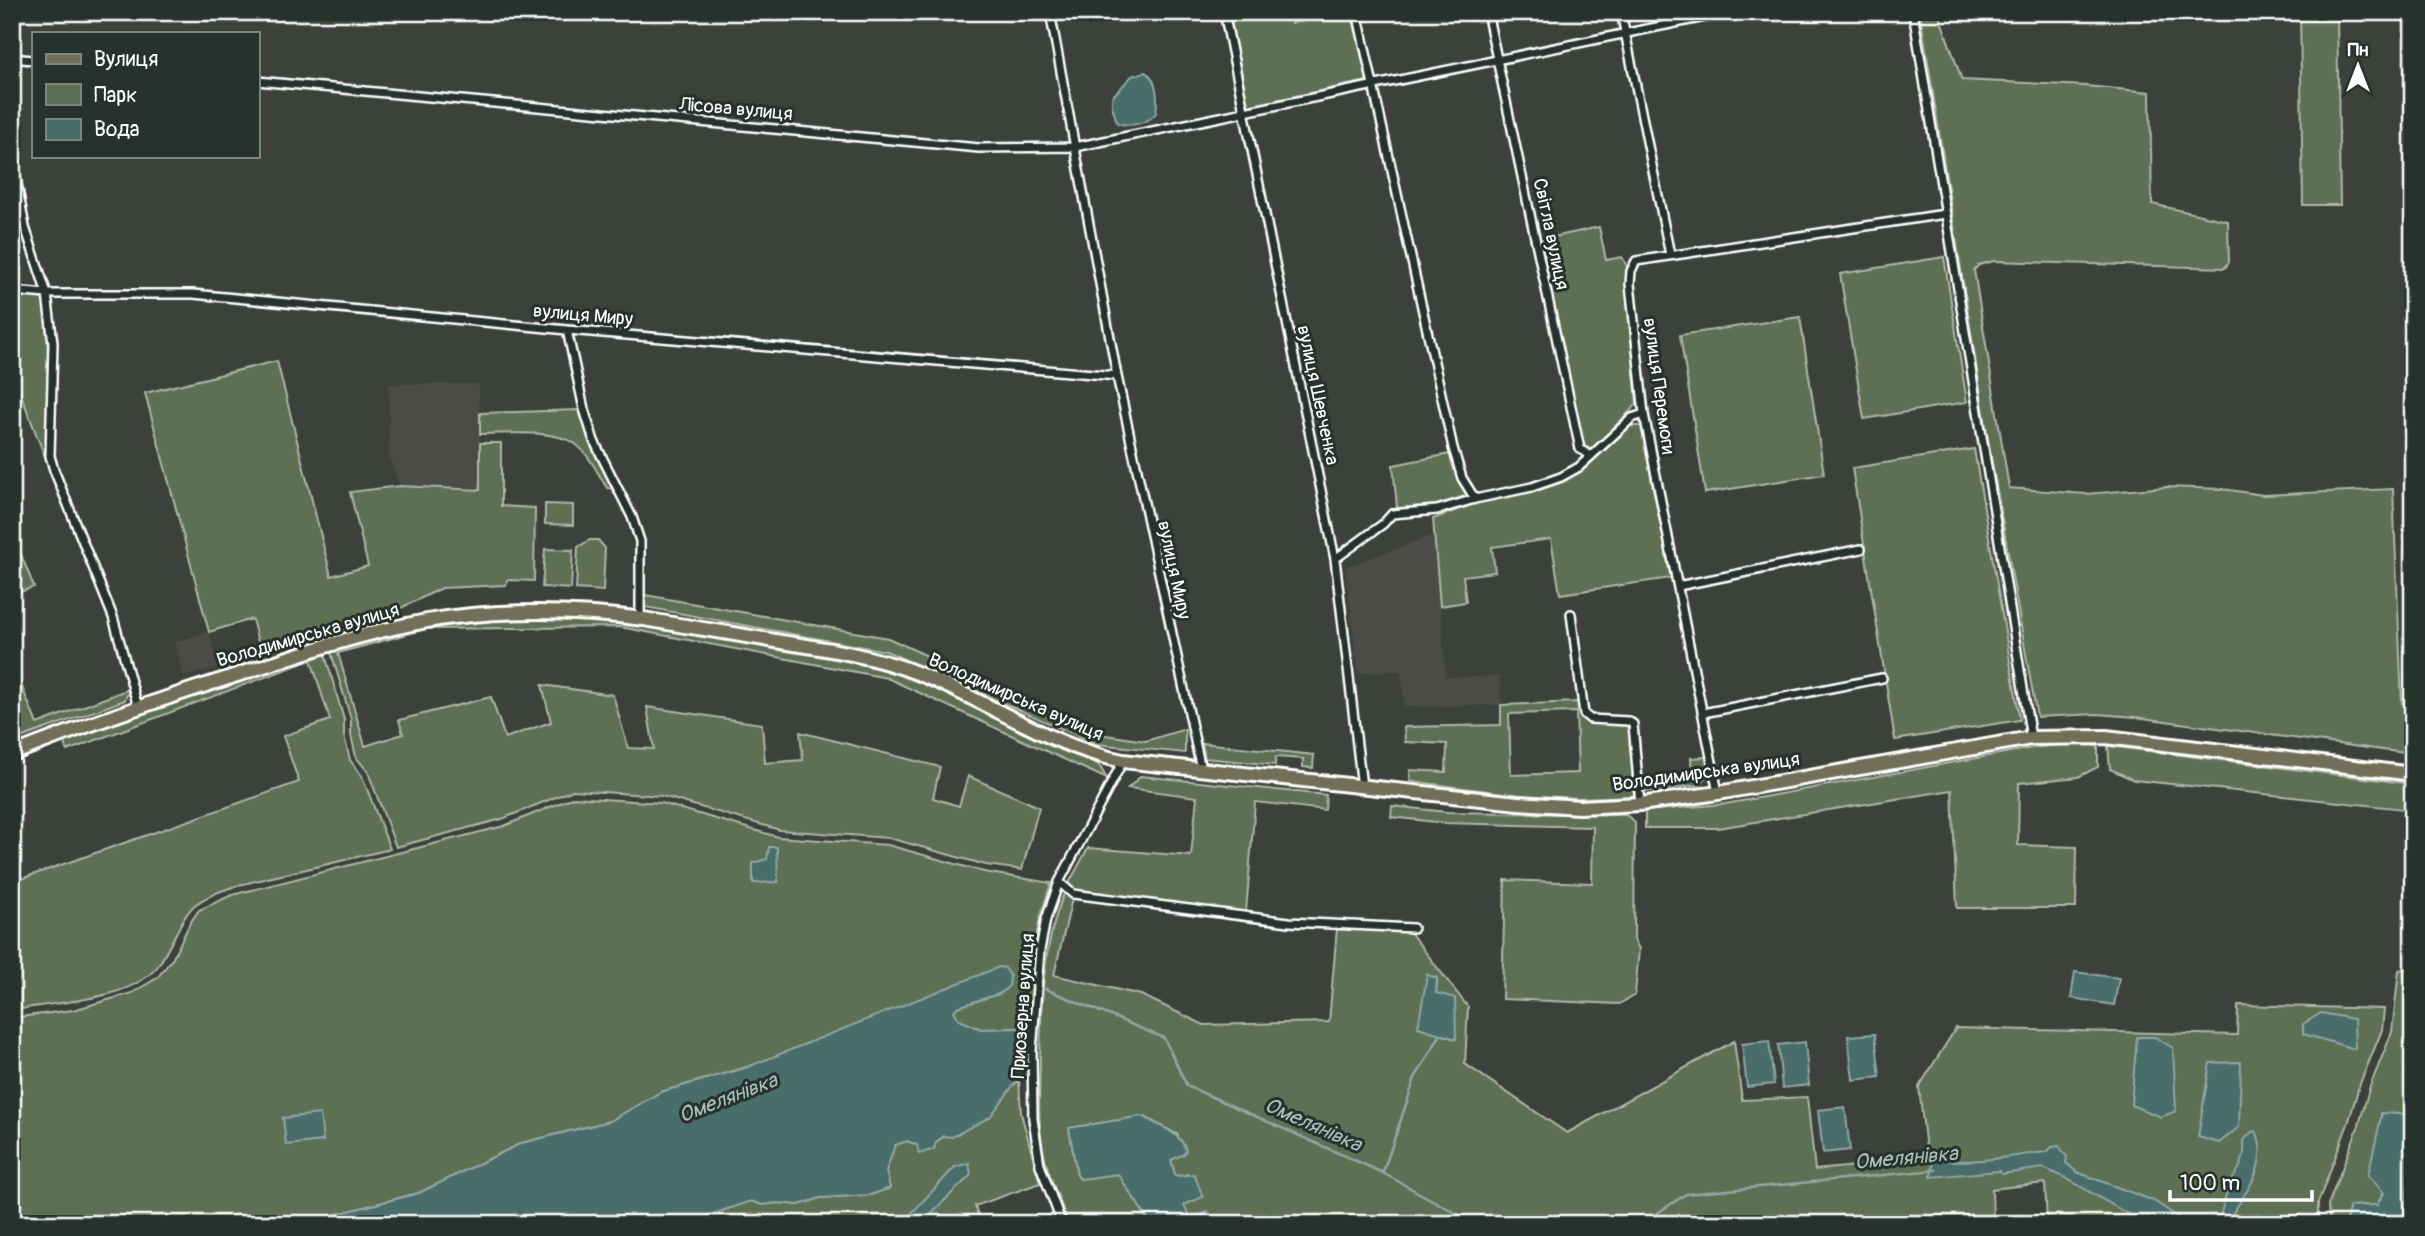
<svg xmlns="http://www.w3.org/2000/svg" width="2425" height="1236" font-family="Pangolin,sans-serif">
  <rect width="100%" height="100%" fill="#3c413c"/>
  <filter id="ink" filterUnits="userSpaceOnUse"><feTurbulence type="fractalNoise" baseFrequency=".0143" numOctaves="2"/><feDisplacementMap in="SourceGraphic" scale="14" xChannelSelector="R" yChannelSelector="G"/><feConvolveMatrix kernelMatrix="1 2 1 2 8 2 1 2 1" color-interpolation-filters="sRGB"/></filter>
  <g filter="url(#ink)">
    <path fill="#4b4b46" d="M389,384H479L481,490L400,486L389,458Z
      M1434,535L1446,677L1500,676L1501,705L1404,707L1401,671L1358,673L1345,567Z
      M209,632L219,667L184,677L174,642Z"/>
    <path fill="#5d7053" stroke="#aeb8a9" stroke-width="2" fill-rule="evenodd" d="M1229,12H1288L1291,23L1352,12L1367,81L1248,106Z
      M1920,12H1938L1962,80L2086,86L2150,92L2152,204L2228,221L2229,262L2225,268L1994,261L1979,265L1974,270L2009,488L2086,494L2166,487L2223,489L2263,495L2393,489L2402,703L2413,704V754L2135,717L2097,714L2037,717L1989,445Z
      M2300,12H2337L2340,205H2303Z
      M1599,227L1606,260L1622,257L1628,268L1626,281L1637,404L1591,451L1584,447L1540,240Z
      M1944,257L1967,402L1864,419L1840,274Z
      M12,295L43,297C51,353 49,401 45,457L12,371Z
      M1800,317L1824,474L1705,493L1680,335Z
      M277,361L331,576L368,566L350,492L400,486L480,490V443H501V506L535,508L534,581L507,580L506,585L442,588L380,618L261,653L252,619L209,632L145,393Z
      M579,410L590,442L614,489L607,488C598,474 588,452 574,443C551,429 506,434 480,434V413Z
      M1631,426H1641L1671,578L1560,594L1551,539L1492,547L1495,572L1463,576L1466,602L1440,606L1433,519L1476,503L1533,492L1563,482L1582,471Z
      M1974,449L2020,720L1895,740L1852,468Z
      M1450,454L1459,480L1468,495L1436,505L1397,508L1393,465Z
      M545,504L573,505V525L545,524Z
      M12,532L34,587L12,595Z
      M590,540H598L605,548L603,591L576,589L578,547Z
      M545,549L573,550L571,589L542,587Z
      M645,595L888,638L1099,734L1146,741L1185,729V753L1096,744L886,651L645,607Z
      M494,617L622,620L806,651L895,671L954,694L1042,741L1099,765L1107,779L887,678L620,627L426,629L338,653L365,746L403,734L399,720L491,697L505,738L551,722L542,685L613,695L628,748L654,749L647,707L762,724L765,763L803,760L800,732L940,767L933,798L959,806L968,776L1039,807L1022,870L986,865L889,838L780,830L662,796L573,790L502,819L396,847L368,772L356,757L351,735V719L330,649L426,625Z
      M324,651L344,720V736L350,760L362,776L390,849C353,858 317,867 281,875C253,882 220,887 196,904C182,914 170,950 157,967C129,1002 53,1001 12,1011V882L299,782L283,736L330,720L311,660L67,751L65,741L140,713Z
      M12,662L37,724L129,689L125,700L12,741Z
      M1578,702L1580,716L1589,722L1629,726L1634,796L1577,798L1518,795L1410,781V770L1446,772L1447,744L1405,742L1404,727L1501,725V705ZM1576,712L1578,773L1511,775L1509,714Z
      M1202,743L1314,755L1313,768L1303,767V759L1276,757L1275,765L1205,758Z
      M2067,744L2098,746V767L2078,777L2019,783L2018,845L2077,847L2076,908H1957L1952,790L1718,828H1645V811L1725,804L2032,748Z
      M2108,746L2413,784V810L2134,780L2110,769Z
      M1706,757L1708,774L1700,785L1642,792L1641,780L1692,775L1691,758Z
      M1141,776L1326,795L1325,810L1255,802L1246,912L1075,892L1068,885L1088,848L1191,856L1197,797L1128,788Z
      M574,797L661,803L778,837L888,845L984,872L1051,883L1040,918L1034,949L1028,1052H1019L1020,1028L981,1029L958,1020L954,1011L957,1007L1001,993L661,1092L610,1121L522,1143L419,1193L298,1224H12V1018L73,1010L132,993L157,978L173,958L190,923L199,910L232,895L504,826Z
      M1392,806L1447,812L1626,815L1635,822L1634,939L1639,949L1635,995L1619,1004L1502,999L1505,880L1592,883L1593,827L1445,823L1391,817Z
      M1064,893L1072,899L1054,975L1141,995L1204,1025L1329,1022L1337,928L1409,931L1468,1007L1465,1064L1567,1133L1734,1041L1742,1100L1807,1097L1815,1170L1927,1159L1919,1087L1956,1028L2237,1035L2238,1005L2384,1009L2382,1030L2359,1086L2349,1121L2318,1203V1224H2047L2045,1183L1992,1189L1993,1224H1213L1208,1212L1190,1219L1184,1205L1188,1174L1180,1176L1175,1175L1171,1160L1178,1135L1143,1116L1069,1128L1077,1175L1080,1179L1118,1174L1151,1224H1069C1061,1204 1052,1184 1046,1163C1037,1130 1039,1096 1040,1062C1041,1004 1042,947 1064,893ZM1427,975L1437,978L1436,993L1455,1039L1441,1034Z
      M2412,967L2413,1115L2381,1114L2384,1192L2377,1205L2350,1206L2345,1224H2329L2328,1205L2359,1125L2369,1089L2392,1032L2399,970Z
      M1019,1081L1021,1113L1040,1183L975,1206L981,1224H920L970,1175L955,1167L910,1216L915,1224H683L751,1201L762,1205L777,1203L799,1205L820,1198L870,1195L890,1188L886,1171L895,1145L907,1141L917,1145L936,1142Z"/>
    <path fill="#486d6b" stroke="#91a7a6" stroke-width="2" d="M1145,72C1158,78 1158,100 1156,113C1148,124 1129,127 1117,123L1112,105V97L1132,76Z
      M769,847H777L778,882L753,883V863L767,859Z
      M999,967L1005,968L1010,976L1009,986L1001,993L957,1007L954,1011L959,1020L981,1029L1020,1028L1019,1081L1015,1083L990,1117L952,1137L943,1136L936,1142L934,1149L919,1154L917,1145L907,1141L895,1145L886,1171L890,1188L870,1195L820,1198L799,1205L777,1203L762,1205L751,1201L683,1224H298L419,1193L522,1143L610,1121L661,1092L745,1068Z
      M2075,972L2119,978L2114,1005L2071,998Z
      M1427,975L1437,978L1436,993L1455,998L1456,1039L1418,1027Z
      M2321,1013L2354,1019L2355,1049L2303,1034V1024Z
      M1875,1034L1880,1077L1853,1080L1848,1036Z
      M2137,1037H2155L2173,1048L2176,1111L2161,1117L2131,1105Z
      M1769,1041L1774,1084L1747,1087L1742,1044Z
      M1805,1042L1809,1085L1782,1088L1778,1045Z
      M2241,1062L2239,1127L2219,1143L2198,1137L2210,1063Z
      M1845,1107L1850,1150L1823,1153L1818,1110Z
      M2382,1113L2413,1115L2405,1224H2345L2350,1206L2377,1205L2384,1193L2368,1175Z
      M320,1114L323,1141L286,1145L283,1118Z
      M1143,1116C1158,1127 1180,1131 1186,1150L1184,1154L1171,1160L1175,1175L1180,1176L1194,1174L1203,1197L1184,1205L1190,1219L1209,1212L1213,1224H1151L1118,1174L1081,1179L1077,1175L1069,1128Z
      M2256,1131C2271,1165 2243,1197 2225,1224H2216C2222,1215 2223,1203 2227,1192C2235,1169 2246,1169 2244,1140L2252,1132Z
      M2059,1146L2067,1157L2066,1163L2077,1172L2154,1201L2188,1224H2145L2064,1177L2043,1168L2002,1174L1999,1171L1931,1177L1934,1158C1967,1166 2013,1155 2047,1152L2052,1147Z
      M969,1163L971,1175L920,1224H915L909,1216L955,1167Z"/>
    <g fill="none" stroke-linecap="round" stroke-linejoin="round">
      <path stroke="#91a7a6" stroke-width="2.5" d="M1043,988L1164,1038L1187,1086L1381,1172L1476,1224
        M1383,1172L1415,1078L1441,1034
        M1641,1224L1686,1194L1936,1170"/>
      <g stroke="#fff" stroke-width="12">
        <path id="street" d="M1050,12L1117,376L1201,769
          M1224,12L1335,559L1362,787
          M1357,12L1453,448L1462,478L1475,499
          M1487,12L1580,449L1591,456
          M1621,12L1670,255
          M1913,12L2031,738
          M12,58L33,60
          M257,81L979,148L1075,147L1729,12
          M12,156L25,227L47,294L53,343L50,456L54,470L113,617L138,707
          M12,291L47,294H193L567,330L1117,376
          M567,330L584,409L594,441L632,517L640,541V619
          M1335,559L1383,524L1392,514L1437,510L1475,499L1532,487L1561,477L1579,467L1632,418L1644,414
          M1678,586L1861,549
          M1571,614L1584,714L1590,719L1628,721L1633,724L1640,804
          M1703,713L1882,678
          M1718,793L1644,414L1630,284L1631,271L1636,261L1945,214
          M1059,882L1073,894L1289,922L1413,928
          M1062,1224L1040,1165L1033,1119L1032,1051L1040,950L1046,919L1059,882L1123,761"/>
      </g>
      <g stroke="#fff" stroke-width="18">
        <path id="primary" d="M12,754C83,726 155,701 228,678C293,656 359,633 427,621C498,609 573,610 644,619C690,627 736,634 781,642C827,649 874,656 917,673C986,700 1049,746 1123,761L1518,803L1579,807L1640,804L1718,793L2031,738L2106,737L2413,774"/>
      </g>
      <use href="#street" stroke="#26332d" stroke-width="7"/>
      <use href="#primary" stroke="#726e59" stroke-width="12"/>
    </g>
  </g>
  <g text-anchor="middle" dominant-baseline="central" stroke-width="6" stroke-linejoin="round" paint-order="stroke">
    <g font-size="19" fill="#fff" stroke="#26332d">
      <text transform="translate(736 109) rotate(5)">Лісова вулиця</text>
      <text transform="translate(1551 234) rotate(78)">Світла вулиця</text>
      <text transform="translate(583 315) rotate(5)">вулиця Миру</text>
      <text transform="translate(1659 386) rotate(82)">вулиця Перемоги</text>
      <text transform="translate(1318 395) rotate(78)">вулиця Шевченка</text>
      <text transform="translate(1174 570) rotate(78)">вулиця Миру</text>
      <text transform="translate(308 635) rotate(-16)">Володимирська вулиця</text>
      <text transform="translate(1016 697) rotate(24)">Володимирська вулиця</text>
      <text transform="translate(1706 772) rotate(-8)">Володимирська вулиця</text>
      <text transform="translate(1023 1006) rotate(-86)">Приозерна вулиця</text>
    </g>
    <g font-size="21" font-style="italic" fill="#adbdbc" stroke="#26332d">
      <text transform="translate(728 1098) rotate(-21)">Омелянівка</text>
      <text transform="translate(1313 1125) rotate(24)">Омелянівка</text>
      <text transform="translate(1906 1158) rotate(-5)">Омелянівка</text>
    </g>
  </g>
  <rect width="2425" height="1236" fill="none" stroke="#26332d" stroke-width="42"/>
  <rect x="21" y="21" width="2383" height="1194" fill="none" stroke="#fff" stroke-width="2.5" filter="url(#ink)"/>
  <rect x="32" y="32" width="228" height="126" fill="#26332d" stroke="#7d8581" stroke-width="2"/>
  <rect x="46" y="54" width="35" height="10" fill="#726e59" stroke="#7d8581" stroke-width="2"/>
  <text x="94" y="66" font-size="21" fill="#ffffff">Вулиця</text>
  <rect x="46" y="84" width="35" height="21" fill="#5d7053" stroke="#7d8581" stroke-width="2"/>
  <text x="94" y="102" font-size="21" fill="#ffffff">Парк</text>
  <rect x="46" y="119" width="35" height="21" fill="#486d6b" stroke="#7d8581" stroke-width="2"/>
  <text x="94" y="136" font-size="21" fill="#ffffff">Вода</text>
  <g transform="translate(2358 66)" stroke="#26332d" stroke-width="5" paint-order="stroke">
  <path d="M0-5L12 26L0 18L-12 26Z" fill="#ffffff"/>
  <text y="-10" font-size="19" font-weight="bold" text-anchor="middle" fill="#ffffff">Пн</text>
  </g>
  <path d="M2170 1190v10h142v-10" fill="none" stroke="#ffffff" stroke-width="3.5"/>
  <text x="2180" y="1190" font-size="21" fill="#ffffff" stroke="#26332d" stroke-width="5" paint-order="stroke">100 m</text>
</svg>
